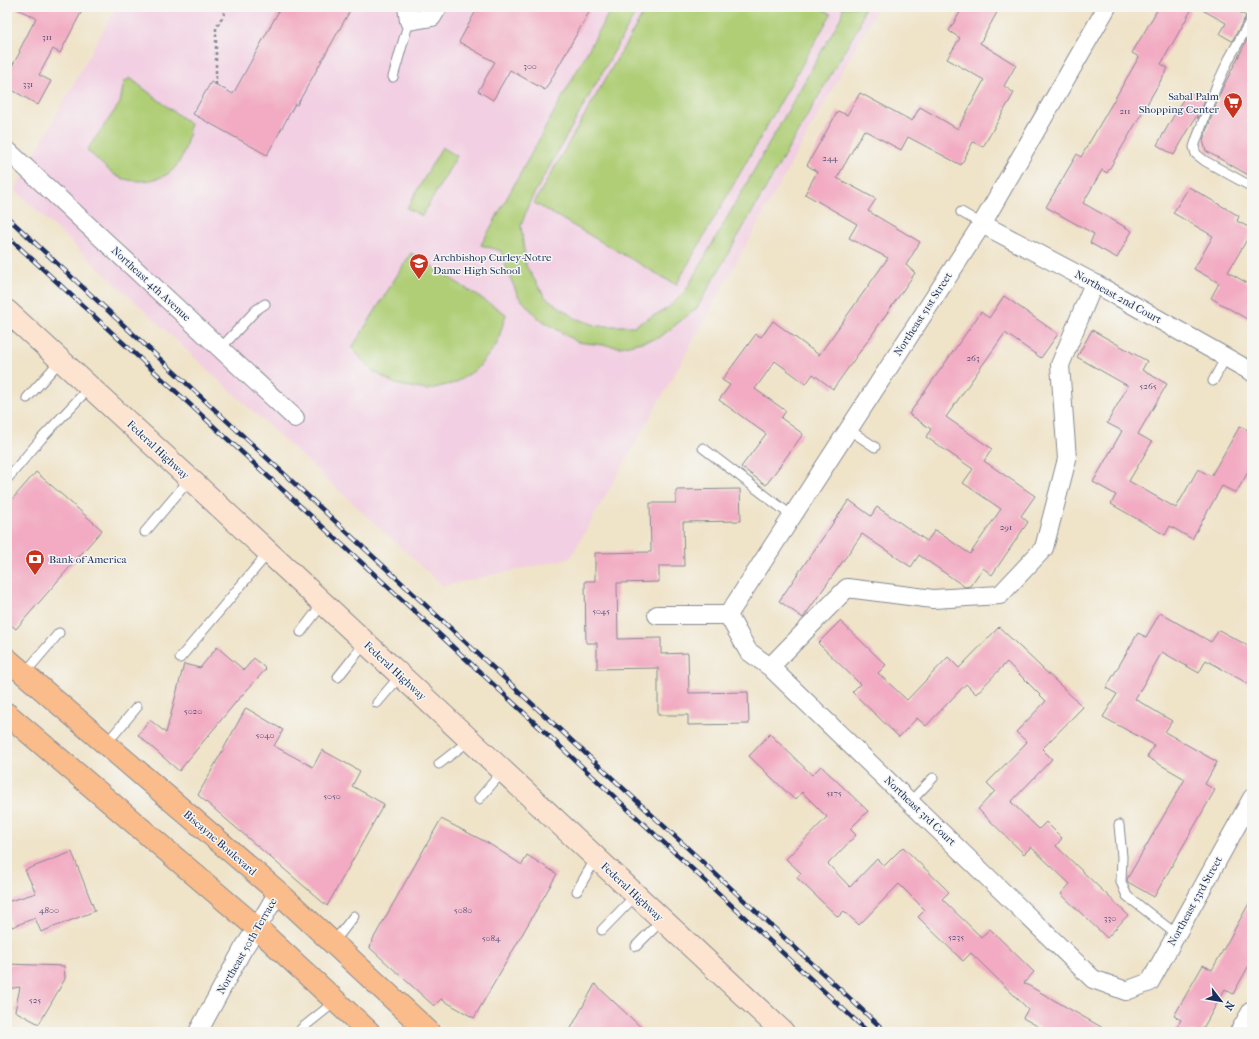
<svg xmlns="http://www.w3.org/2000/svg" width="1259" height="1039" font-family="'IM FELL French Canon',serif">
  <rect width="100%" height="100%" fill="#f6f6f2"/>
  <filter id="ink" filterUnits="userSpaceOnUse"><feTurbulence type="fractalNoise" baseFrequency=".025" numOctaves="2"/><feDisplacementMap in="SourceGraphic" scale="8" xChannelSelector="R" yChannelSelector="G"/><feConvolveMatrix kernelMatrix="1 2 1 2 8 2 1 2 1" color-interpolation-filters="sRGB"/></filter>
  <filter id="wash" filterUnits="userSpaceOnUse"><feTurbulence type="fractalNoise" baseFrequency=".012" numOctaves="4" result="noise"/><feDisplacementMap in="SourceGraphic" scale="16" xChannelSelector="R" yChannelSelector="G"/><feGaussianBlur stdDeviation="0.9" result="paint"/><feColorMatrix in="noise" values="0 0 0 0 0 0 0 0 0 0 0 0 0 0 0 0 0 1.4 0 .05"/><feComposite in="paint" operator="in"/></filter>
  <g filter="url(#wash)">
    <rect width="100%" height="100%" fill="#efe3c8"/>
    <path fill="#f2cfe2" d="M116,7H878L669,384L570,558L443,586L207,369L15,190Z"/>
    <path fill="#afce76" stroke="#657e6a" d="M612,7H639L529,203L521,226L526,266L545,297L575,318L598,326H634L668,308L686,290L841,17L843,7H864L860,24L697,308L659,338L620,347L577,342L537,317L518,296L507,270L501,251L481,245Z
      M647,7H819L831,14L676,285L534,203Z
      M130,78L190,124C185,156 179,179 142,181C133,181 123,180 115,175C105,168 96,158 87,150L120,103L124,82Z
      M442,147L457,156L422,216L407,208Z
      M411,253L506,314L497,344L477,369L455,383L426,390L395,384L371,370L352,348Z"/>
    <g id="blocks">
      <path fill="#f2abc2" d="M13,7H84L60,53L53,49L39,75L51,81L38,105L7,87V75L20,52L19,51L36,18Z
        M281,7H352L297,105L295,104L267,155L193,114L211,82L233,94Z
        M478,7H592L545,90L510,70L493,100L478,91L495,62L459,42Z
        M963,7H1000L980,43L1016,65L1004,86L1014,93L983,147L973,142L961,165L908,137L901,150L864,130L837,178L876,199L868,211L920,242L906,265L915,273L869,339L833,389L813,374L806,384L775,361L755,389L786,411L781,418L803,434L766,485L741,467L766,434L719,400L730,385L722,380L756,334L761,337L773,321L819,355L888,258L849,238L857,224L805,194L817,172L807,165L838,111L847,115L860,93L912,121L920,107L958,129L984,80L947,59L960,38L949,31Z
        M1159,7H1193L1161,64L1168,68L1107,173L1102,170L1083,203L1132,231L1117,258L1090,243L1094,234L1046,207L1077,154L1081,157L1139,57L1132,53Z
        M1197,7H1231L1246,16L1232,41L1220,34L1226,23Z
        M1252,30V177L1206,151L1203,140L1222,89Z
        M1188,91L1205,100L1198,119L1197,115L1174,155L1157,145Z
        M1189,187L1239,216L1237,221L1252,229V231L1228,272L1252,286V322L1211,298L1219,283L1194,269L1213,236L1173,213Z
        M1004,296L1058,334L1041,358L1005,333L946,417L992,449L984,461L1035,496L1021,516L1028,522L992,575L983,568L970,586L965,587L919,555L911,567L862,534L803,618L779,601L849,500L871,516L877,507L927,541L935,530L970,554L1001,509L963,483L973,469L926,437L931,429L909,414L981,312L989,318Z
        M1092,330L1147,361L1142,370L1167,384L1138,434L1152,442L1129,481L1176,508L1198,469L1211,476L1240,426L1252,432V465L1236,493L1222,486L1192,539L1170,526L1165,535L1111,504L1116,495L1093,482L1122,431L1107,423L1128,386L1077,357Z
        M36,472L102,530L16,629L7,622V505Z
        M740,489L741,521L683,522L684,566H659V582L617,583L618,639L661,638V654L688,653L689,693L748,692L749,724L688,725V715H658V668L597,669V643H586L585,581H595V553L651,552L650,503H676V490Z
        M1160,613L1211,642L1219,630L1252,648V686L1206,660L1199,673L1162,652L1135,699L1172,721L1165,732L1217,762L1205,784L1215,790L1154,897L1128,882L1127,879L1185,779L1147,757L1154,745L1103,717L1117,694L1106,688L1138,633L1146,637Z
        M840,621L886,665L878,673L907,700L948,657L959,668L999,627L1083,707L1042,749L1052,759L1011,802L1039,829L1046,822L1062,838L1056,846L1128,915L1107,938L1061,894L1070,884L1031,847L1024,854L978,809L995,791L987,783L1027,742L1016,732L1046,701L1007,662L976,694L966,684L926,726L917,718L899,737L852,692L860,684L818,643Z
        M217,647L244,670L254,658L266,669L236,702L179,771L138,735L150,720L166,733L184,664L200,668Z
        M246,708L283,730L274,746L313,767L322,750L360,771L352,786L384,804L327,906L198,795Z
        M770,734L812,775L821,766L868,811L850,829L856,835L828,864L850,887L877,859L884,866L903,847L949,892L942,899L981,937L990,929L1034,972L1024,983L1110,1032H1048L1023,1018L1028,1009L971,953L963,961L918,917L925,910L899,884L859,925L844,911L838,917L797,878L801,873L786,859L827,817L802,792L795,800L749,756Z
        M441,819L488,843L522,865L527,855L557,874L474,1018L441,999L434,1006L370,948L372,941Z
        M72,852L95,911L41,932L35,918L12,927L7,915V902L36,893L25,870Z
        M1252,898V960L1233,994L1225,989L1201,1032H1174L1181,1020L1174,1016L1203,965L1212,970Z
        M7,964L64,966L65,979L39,1024L15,1011L20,987L7,989Z
        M595,984L646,1032H569Z"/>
    </g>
  </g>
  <g filter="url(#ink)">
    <use href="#blocks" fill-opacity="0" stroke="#858993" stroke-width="1"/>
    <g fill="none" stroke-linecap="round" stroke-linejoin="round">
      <g stroke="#858993" stroke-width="11">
        <path id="lane" d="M1252,18L1229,59L1216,87L1197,138L1194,147L1196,154L1205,161L1252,187
          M393,77L409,21
          M961,212L982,224
          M220,349L256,310L265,304
          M1213,381L1226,357
          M27,398L61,360
          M848,429L875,447
          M703,448L792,516
          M7,479L41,439L90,387
          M145,532L190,479
          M301,632L323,603
          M180,658L269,552
          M24,674L59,633
          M338,677L365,643
          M377,703L400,676
          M106,744L137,707
          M439,764L470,740
          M479,799L503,771
          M910,802L933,778
          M1119,825L1122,857L1121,882L1127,896L1176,934
          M577,891L596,858
          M602,930L636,895
          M333,943L354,916
          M636,946L662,920
          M301,1029L336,1001"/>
      </g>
      <g stroke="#858993" stroke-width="20">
        <path id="street" d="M407,7L409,21L432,17L438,7
          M7,150L295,418
          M982,224L1094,283L1252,372
          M657,615H728
          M728,615L748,651L770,667L1093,979L1126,991L1150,982L1252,798
          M728,615L982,224L1107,7
          M770,667L847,588L933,599L1000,595L1044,548L1067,459L1060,365L1094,283
          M198,1032L243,949L257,928L278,892
          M1239,1032L1252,1010"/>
      </g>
      <g stroke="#858993" stroke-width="24">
        <path id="secondary" d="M7,311L190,479L783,1032"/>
      </g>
      <g stroke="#858993" stroke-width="24">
        <path id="primary" d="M7,659L278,892L429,1032
          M7,714L257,928L369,1032"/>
      </g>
      <path stroke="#858993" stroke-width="2.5" stroke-dasharray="3 3" stroke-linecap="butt" d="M216,85V28L228,7"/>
      <use href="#lane" stroke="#fff" stroke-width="9"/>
      <use href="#street" stroke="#fff" stroke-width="18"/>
      <use href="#secondary" stroke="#fde4d0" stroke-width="22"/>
      <use href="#primary" stroke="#f9bc8a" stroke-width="22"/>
      <g stroke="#1b2f5e" stroke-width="4.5">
        <path id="rail" d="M7,217L886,1032
          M7,236L412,609L868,1032"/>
      </g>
      <use href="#rail" stroke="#f6f6f2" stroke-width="3" stroke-dasharray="9" stroke-linecap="butt"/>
    </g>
  </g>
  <defs>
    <g id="supermarket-pin" transform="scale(1)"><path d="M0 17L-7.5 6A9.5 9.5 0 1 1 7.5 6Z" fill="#c8321e" stroke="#f6f6f2"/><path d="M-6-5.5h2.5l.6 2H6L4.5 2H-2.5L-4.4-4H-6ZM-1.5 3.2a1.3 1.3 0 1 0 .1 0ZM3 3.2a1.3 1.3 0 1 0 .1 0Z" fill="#fff"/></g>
    <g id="school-pin" transform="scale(1)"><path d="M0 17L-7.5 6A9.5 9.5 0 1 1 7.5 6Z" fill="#c8321e" stroke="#f6f6f2"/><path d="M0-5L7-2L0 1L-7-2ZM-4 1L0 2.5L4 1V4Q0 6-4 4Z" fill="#fff"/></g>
    <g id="bank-pin" transform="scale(1)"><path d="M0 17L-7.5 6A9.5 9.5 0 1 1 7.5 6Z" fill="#c8321e" stroke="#f6f6f2"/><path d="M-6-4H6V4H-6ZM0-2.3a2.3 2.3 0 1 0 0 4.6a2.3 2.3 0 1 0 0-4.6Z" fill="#fff"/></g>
  </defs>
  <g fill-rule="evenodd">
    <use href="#supermarket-pin" x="1233" y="102"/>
    <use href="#school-pin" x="419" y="263"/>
    <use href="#bank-pin" x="35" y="559"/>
  </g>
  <g text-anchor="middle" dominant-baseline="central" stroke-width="3" stroke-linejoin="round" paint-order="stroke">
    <g font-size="9" fill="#514e77">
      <text x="47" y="37">311</text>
      <text x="530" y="66">300</text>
      <text x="28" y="84">331</text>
      <text x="1125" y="111">211</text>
      <text x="830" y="158">244</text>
      <text x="973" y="358">263</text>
      <text x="1148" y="386">5265</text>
      <text x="1006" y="527">291</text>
      <text x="601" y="611">5045</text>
      <text x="193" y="711">5020</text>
      <text x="265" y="735">5040</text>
      <text x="834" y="793">5175</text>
      <text x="332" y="796">5050</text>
      <text x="49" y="910">4800</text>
      <text x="463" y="910">5080</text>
      <text x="1110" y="918">330</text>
      <text x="956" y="937">5235</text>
      <text x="491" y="938">5084</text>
      <text x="35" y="1000">525</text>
    </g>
    <g font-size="11" fill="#1b2f5e" stroke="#f6f6f2" text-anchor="start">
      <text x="1219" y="96" text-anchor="end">Sabal Palm<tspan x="1219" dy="13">Shopping Center</tspan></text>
      <text x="433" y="257">Archbishop Curley-Notre<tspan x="433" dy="13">Dame High School</tspan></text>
      <text x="49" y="559">Bank of America</text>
    </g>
    <g font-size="11" fill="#1b2f5e" stroke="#f6f6f2">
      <text transform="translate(151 284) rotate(43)">Northeast 4th Avenue</text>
      <text transform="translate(1118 297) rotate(29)">Northeast 2nd Court</text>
      <text transform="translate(923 314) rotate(-57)">Northeast 51st Street</text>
      <text transform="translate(158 450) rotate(43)">Federal Highway</text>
      <text transform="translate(395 671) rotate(43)">Federal Highway</text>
      <text transform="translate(920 811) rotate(44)">Northeast 3rd Court</text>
      <text transform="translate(220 843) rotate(41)">Biscayne Boulevard</text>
      <text transform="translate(632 892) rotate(43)">Federal Highway</text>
      <text transform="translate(1195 901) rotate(-61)">Northeast 53rd Street</text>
      <text transform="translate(247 946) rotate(-60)">Northeast 50th Terrace</text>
    </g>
  </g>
  <rect width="1259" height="1039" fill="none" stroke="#f6f6f2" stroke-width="24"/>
  <g transform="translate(1221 1001) rotate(121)" stroke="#f6f6f2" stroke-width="3" paint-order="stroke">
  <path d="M0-3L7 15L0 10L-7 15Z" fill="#1b2f5e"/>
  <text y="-6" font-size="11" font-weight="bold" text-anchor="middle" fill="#1b2f5e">N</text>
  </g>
</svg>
